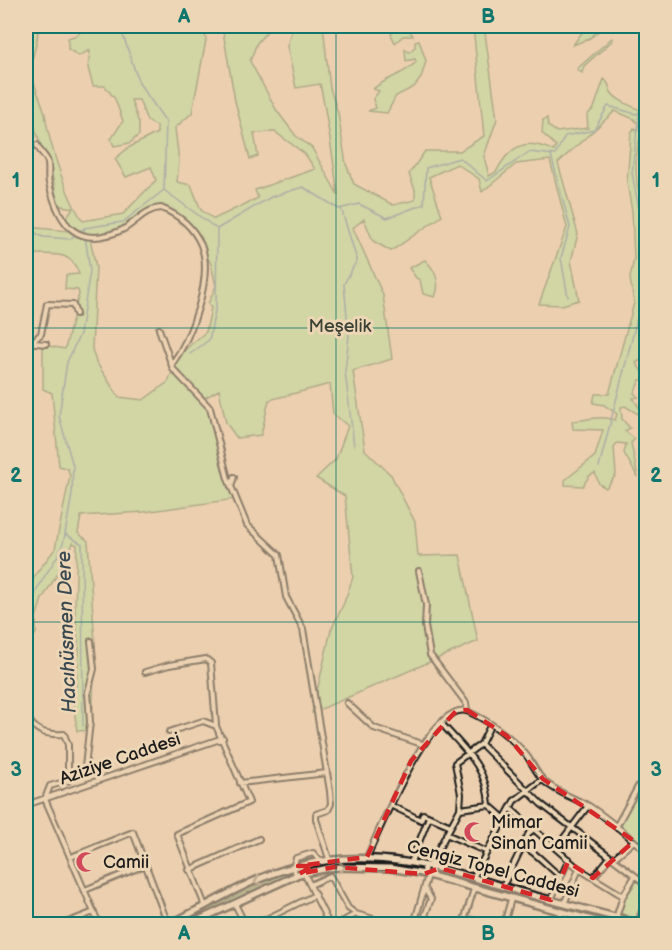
<svg xmlns="http://www.w3.org/2000/svg" width="672" height="950" font-family="'Balsamiq Sans',sans-serif">
  <rect width="100%" height="100%" fill="#ebcfae"/>
  <filter id="ink" filterUnits="userSpaceOnUse"><feTurbulence type="fractalNoise" baseFrequency=".0167" numOctaves="2"/><feDisplacementMap in="SourceGraphic" scale="12" xChannelSelector="R" yChannelSelector="G"/><feConvolveMatrix kernelMatrix="1 2 1 2 8 2 1 2 1" color-interpolation-filters="sRGB"/></filter>
  <g filter="url(#ink)">
    <path fill="#b3db97" stroke="#687c5a" stroke-width="1.5" fill-rule="evenodd" d="M26,26H37C41,42 28,58 32,75C34,88 42,100 45,114C49,143 66,197 83,221L123,214L156,180L151,167L126,177L115,159L128,148L157,133V126L147,121L139,100H131L139,123V135L130,143L114,146L111,139L123,121L115,99L105,86H93L88,68L90,50L79,56L68,49V38L77,35L86,26H204L206,40L192,113L175,128L179,161L177,182L191,185L201,210L214,219L258,198L255,190L315,169L305,154L275,132L254,133L258,156L250,159L235,101L222,26H281L269,29L257,43L250,61L277,111L296,136L312,148L338,195C333,158 328,121 320,84L296,88L287,46L293,26H323L330,88L338,113L346,164L354,184L393,205L415,200V190L409,174L425,151H460L484,136L473,26H484L497,119L484,156L489,176L496,172C510,145 526,137 554,151L556,146L542,133L543,120L547,118L548,126L557,132L588,128L587,115L594,108L604,79C610,83 608,86 611,92C617,101 632,106 642,111L646,106V124L641,128L634,119L615,111L558,163L578,234L571,261L579,300L562,305L539,304L567,227L550,160L516,164L482,192L479,179L457,164L429,177L442,216L391,251L373,241L364,219L353,228L383,295L392,359L353,371L365,450L391,475L415,522L418,556L460,555L478,641L312,713L331,630L344,603L353,577L345,496L316,478L336,459L348,426L333,414L330,384L269,400L261,435L237,438L226,423L219,390L206,397L215,419L236,499L144,512L81,516L78,533L88,541L95,644L92,730L77,731L74,708L79,651L75,612L77,545L73,543L66,560L42,599L36,618V633L26,652L29,589L35,575L55,549L70,476L68,469L59,466L52,393L43,389V345L65,349L79,294L78,290L65,289L66,275L79,274C70,247 49,256 26,254V224L27,227L69,231L71,229L64,220L73,208L56,205C57,174 40,148 32,119C23,89 26,57 26,26ZM155,208L175,214L189,226L201,245L211,264L216,286L208,304L211,308L206,332C182,351 179,353 168,382L143,400L119,397L96,362L92,349L96,267L90,238L122,230Z
      M396,26H407L413,36H403L395,43L391,34L398,28Z
      M594,26H604L590,38L573,45L583,31Z
      M612,38L613,40L584,66L582,73L577,69Z
      M419,40L426,61L421,78L414,87L396,96L387,113L368,111L376,108L373,99L379,91L373,89C387,77 404,75 416,62L415,59L406,61L405,49L409,52L415,47V41Z
      M634,128L646,133V143L640,138C634,158 634,191 646,209V357L636,363L646,377V385L645,380H640L634,393L638,397L633,398L640,409H646V428H643L645,418L625,406L621,407L622,419L630,428L625,431L635,439L631,443L638,478L624,453L626,444L617,443L614,447L616,475L606,488L599,484L595,473L589,476L583,486L565,485V480L595,456L603,430L573,429L572,421C587,420 600,415 615,420L617,414L604,405L593,403L595,394H609L634,303L630,278L634,259L632,212L627,182L631,133Z
      M425,260C436,270 441,284 435,297L423,294L420,280L416,278L409,268Z
      M646,780V848L619,826L641,785Z
      M373,860L422,867L421,871C381,864 346,865 306,870L304,866Z
      M434,869L477,882L476,886L433,874Z
      M292,870L293,874L188,923L186,919Z
      M638,880L646,890L635,920L619,912L625,897Z
      M478,883L628,924H610L477,888Z"/>
    <g fill="none" stroke-linecap="round" stroke-linejoin="round">
      <path stroke="#61879b" stroke-width="1.5" d="M120,26L139,83L166,122L164,190
        M638,125L646,140
        M551,155L570,227L561,258L568,297
        M341,208L357,260L344,284L349,336L345,371L354,446
        M26,228L43,237L70,239L84,228L123,222L164,190L217,229L271,197L303,187L339,209L359,204L387,218L424,204L426,168L460,158L487,181L529,152L555,155L565,136L594,130L608,106L636,114L646,109
        M190,354L209,340L216,306L217,230
        M599,467L645,288V240L632,173L639,113
        M26,642C36,625 28,613 34,597C42,574 62,558 65,534
        M83,726L82,544L65,534L72,494L73,466L59,416L67,362L80,334L90,271L84,228"/>
      <g stroke="#1c1c1c" stroke-width="8">
        <path id="minor" d="M37,145C39,151 44,154 47,160C50,167 47,176 49,183C59,225 77,250 122,230C136,223 144,209 161,208C179,215 193,226 201,245C214,277 191,338 172,364
          M159,329L173,369L210,408L228,479L247,525L279,555L286,597L303,629L330,791L331,804L328,810L316,814V819L329,859
          M26,342L46,344
          M32,342L41,334L47,304L73,305L76,314
          M231,487L234,477
          M419,571L426,605L425,626L430,655L466,703L467,710
          M91,641L94,669L88,692L90,722L85,767L68,781L50,786L45,799L99,924
          M145,672L169,665L206,659L211,663L216,725
          M347,703L374,728L422,744
          M26,714C34,732 45,735 64,734L68,745V781
          M441,723C465,750 487,767 489,805L505,819
          M169,732L203,721L216,726L249,802L177,834L205,906
          M481,744L541,804L646,884
          M240,783L327,773
          M26,805L223,738
          M392,806L421,820L423,814L451,826
          M460,809L489,805
          M511,809L579,869L623,896
          M616,827L639,785L646,778
          M446,834L487,852
          M523,846C536,852 548,867 560,876
          M556,848L588,806
          M71,857L133,832L168,924
          M367,857C379,832 433,695 469,712C489,721 513,738 527,756C533,764 537,775 545,782C558,793 574,798 589,806C609,819 628,836 646,851
          M613,859L634,841
          M411,862L429,817
          M294 870a4 4 0 1 1 8 0a4 4 0 1 1-8 0Z
          M430,866L432,872L425,874L424,868L431,863L460,809L461,794L455,763L481,744L490,726
          M293,867L296,858L313,853L320,861
          M189,870L259,839
          M304,873L329,924
          M473,878L514,801L543,779
          M593,878L610,857
          M310,885L330,876L348,908L356,914
          M503,886L529,833L534,829
          M85,890L145,865
          M551,900L569,859
          M235,904L245,924
          M564,904L579,869
          M465,918L487,924
          M616,918L623,896L635,876
          M83,921L85,924
          M639,921L646,901
          M63,924L94,912
          M256,924L315,895
          M338,924L356,914L391,924
          M414,924L428,875
          M422,924L431,899L425,889
          M463,924L474,889
          M504,924L511,899
          M558,924L562,912"/>
      </g>
      <g stroke="#1c1c1c" stroke-width="10">
        <path id="major" d="M428,875L607,924
          M170,924C211,904 254,876 298,866C380,846 448,870 525,893C563,904 602,913 640,924
          M190,924L299,874L334,867L390,868L425,874"/>
      </g>
      <use href="#minor" stroke="#edd6b5" stroke-width="4"/>
      <use href="#major" stroke="#edd6b5" stroke-width="5"/>
    </g>
    <defs><path id="oneway-chevron" d="M-2-3.5L2.5 0L-2 3.5" fill="none" stroke-width="1.6" stroke-linecap="round" stroke-linejoin="round" transform="scale(1.5)"/></defs>
    <g stroke="#8f8270">
      <use href="#oneway-chevron" transform="translate(342 867) rotate(-1)"/>
      <use href="#oneway-chevron" transform="translate(258 881) rotate(155)"/>
    </g>
  </g>
  <path d="M0 0H672V950H0ZM467,710L507,736L543,779L634,841L593,878L568,862L551,900L440,868L424,874L334,867L299,874L313,866H298L367,857L411,761L456,711Z" fill="#ebcfae" fill-opacity=".55" fill-rule="evenodd"/>
  <path fill="none" stroke="#d62828" stroke-width="4.5" stroke-dasharray="12 8" stroke-linejoin="round" d="M467,710L507,736L543,779L634,841L593,878L568,862L551,900L440,868L424,874L334,867L299,874L313,866H298L367,857L411,761L456,711Z"/>
  <path fill="none" stroke="#0f766e" stroke-width="1.5" stroke-opacity="0.55" d="M336,26V924M26,328H646M26,622H646"/>
  <defs>
    <g id="mosque-bare" transform="scale(1.62)"><path d="M3.5-4.9A6 6 0 1 0 3.5 4.9A5 5 0 1 1 3.5-4.9Z" fill="#d1495b" stroke="#edd6b5" stroke-width="2.5" paint-order="stroke"/></g>
  </defs>
  <g fill-rule="evenodd">
    <use href="#mosque-bare" x="474" y="832"/>
    <use href="#mosque-bare" x="86" y="862"/>
  </g>
  <g text-anchor="middle" dominant-baseline="central" stroke-width="6" stroke-linejoin="round" paint-order="stroke">
    <g font-size="18" fill="#3a4235" stroke="#edd6b5">
      <text x="340" y="326">Meşelik</text>
    </g>
    <g font-size="18" fill="#1c1c1c" stroke="#edd6b5">
      <text transform="translate(120 759) rotate(-19)">Aziziye Caddesi</text>
      <text transform="translate(493 869) rotate(15)">Cengiz Topel Caddesi</text>
    </g>
    <g font-size="18" fill="#1c1c1c" stroke="#edd6b5" text-anchor="start">
      <text x="491" y="822">Mimar<tspan x="491" dy="21">Sinan Camii</tspan></text>
      <text x="103" y="862">Camii</text>
    </g>
    <g font-size="20" font-style="italic" fill="#394951" stroke="#edd6b5">
      <text transform="translate(67 632) rotate(-92)">Hacıhüsmen Dere</text>
    </g>
  </g>
  <rect width="672" height="950" fill="none" stroke="#edd6b5" stroke-width="66"/>
  <rect x="33" y="33" width="606" height="884" fill="none" stroke="#0f766e" stroke-width="2"/>
  <g font-size="20" text-anchor="middle" font-weight="bold" fill="#0f766e">
    <text x="184" y="23">A</text>
    <text x="488" y="23">B</text>
    <text x="16" y="187">1</text>
    <text x="656" y="187">1</text>
    <text x="16" y="482">2</text>
    <text x="656" y="482">2</text>
    <text x="16" y="776">3</text>
    <text x="656" y="776">3</text>
    <text x="184" y="940">A</text>
    <text x="488" y="940">B</text>
  </g>
</svg>
